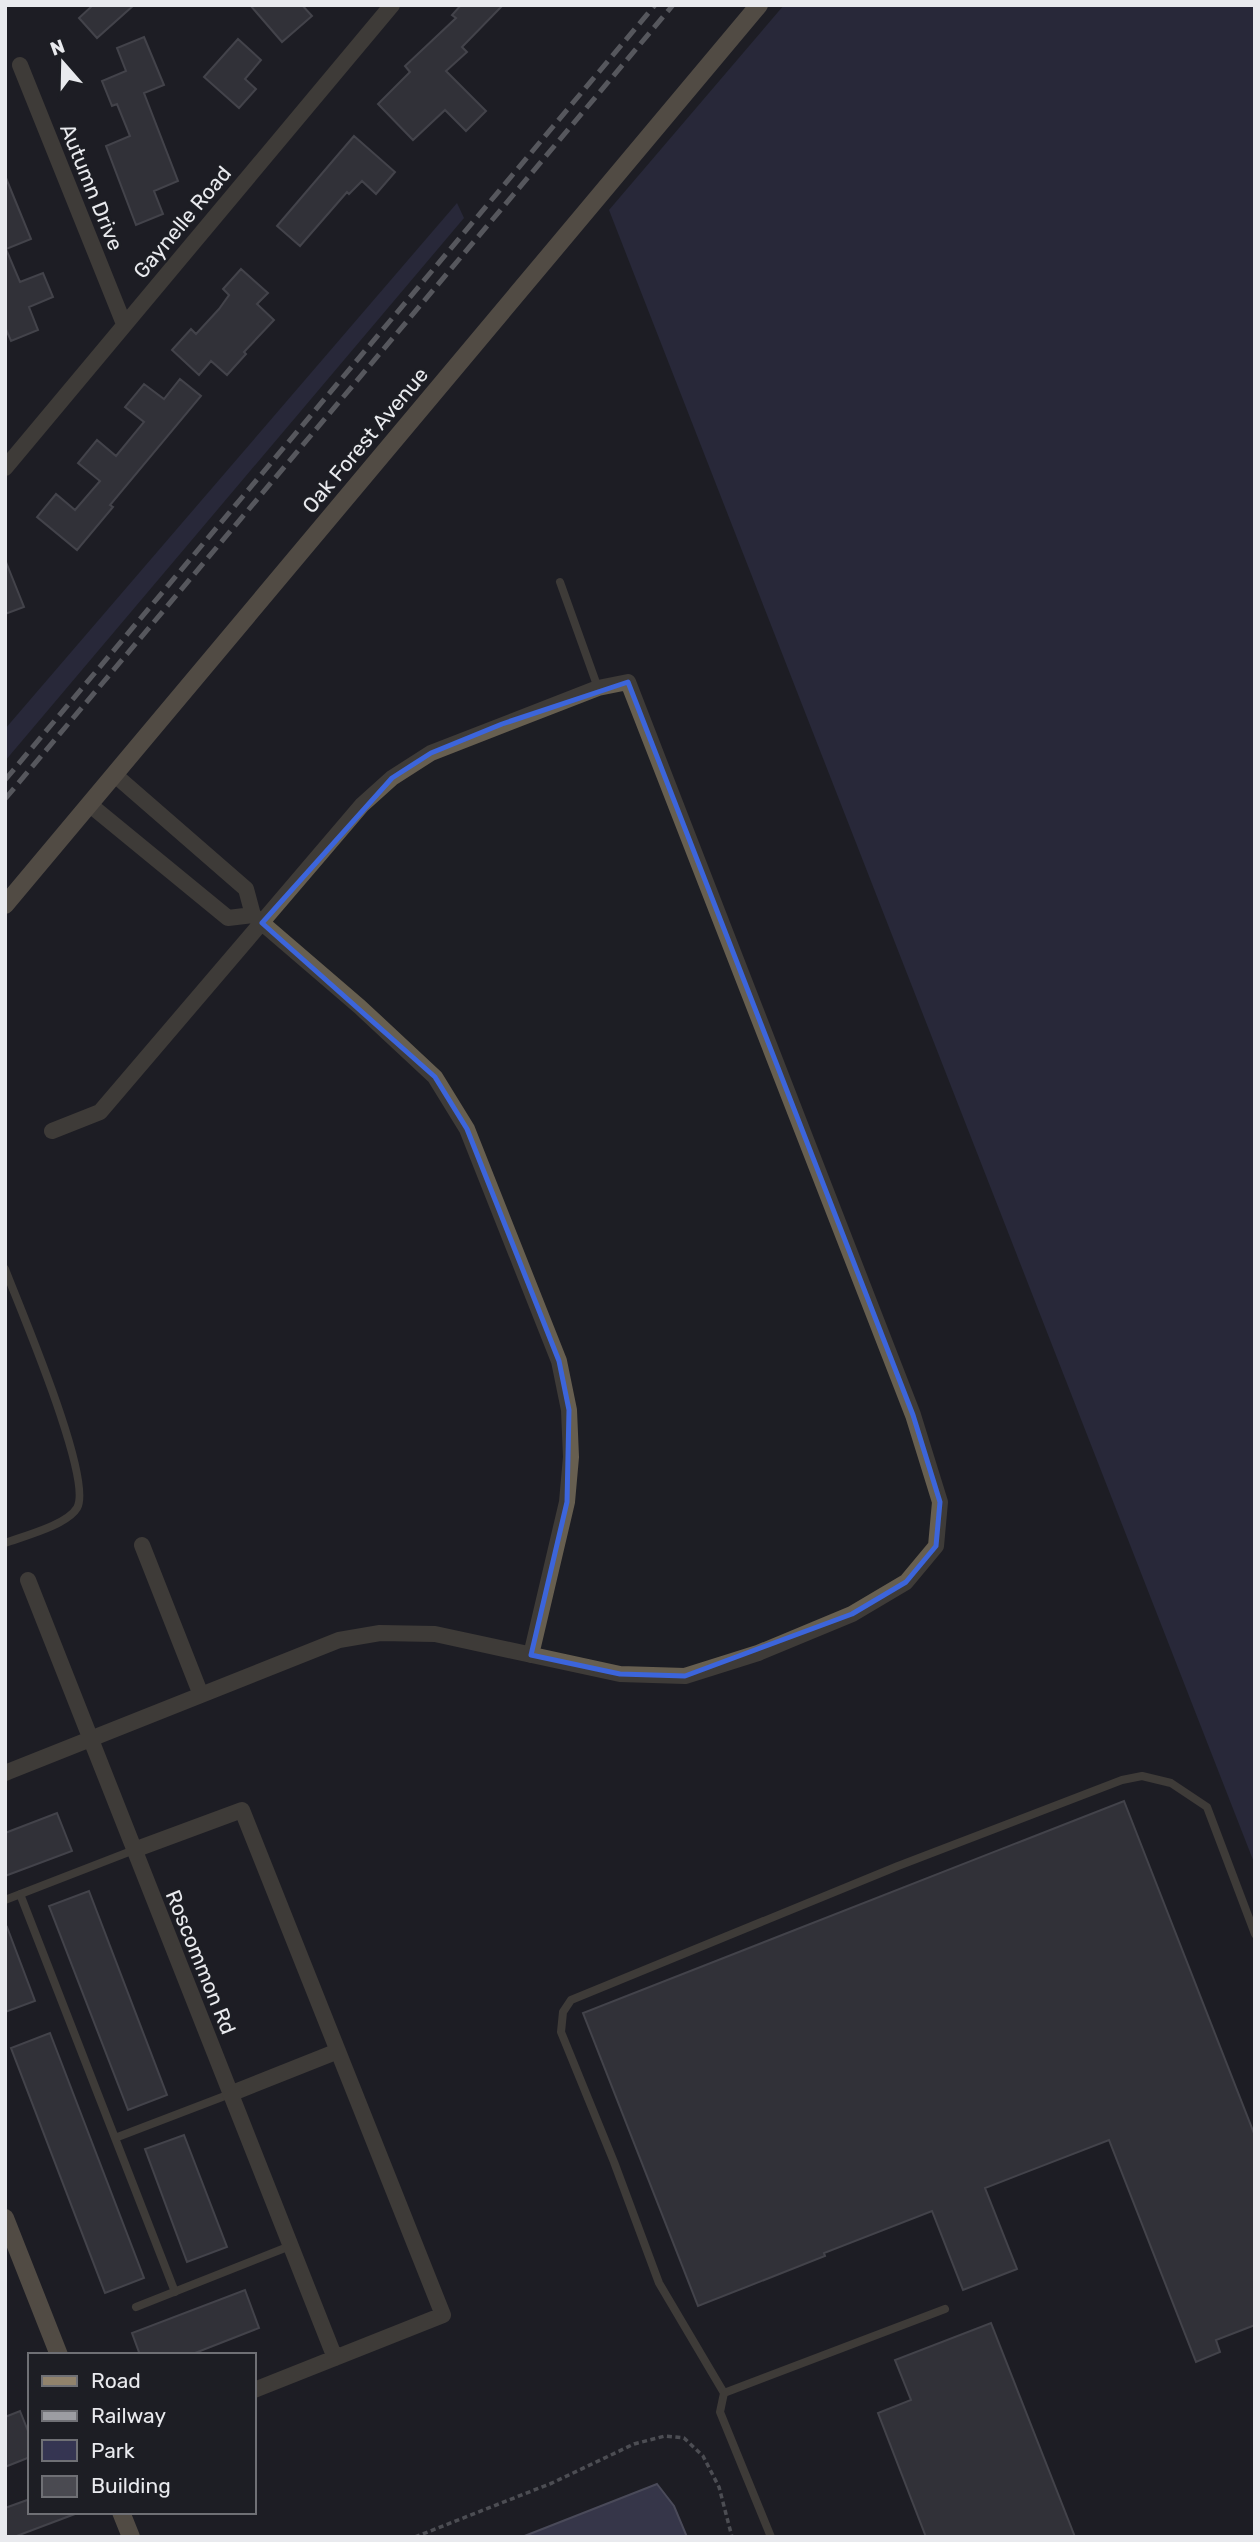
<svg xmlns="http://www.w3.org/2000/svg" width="1260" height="2542" font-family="Rubik,sans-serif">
  <rect width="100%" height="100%" fill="#1d1e24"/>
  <path fill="#353552" d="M784,5H1255V1865L609,210Z
    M457,203L464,218L5,761V729Z"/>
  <path fill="#545476" stroke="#81819a" stroke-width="2" d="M657,2484L674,2506L687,2537H522Z"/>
  <path fill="#4a4a51" stroke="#717179" stroke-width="2" d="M93,5H134L97,38L79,18Z
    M250,5H302L312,16L282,42Z
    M461,5H503L462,47L467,52L446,71L486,111L466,131L445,110L413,140L378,104L410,72L405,66L456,18L452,15Z
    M144,37L164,85L144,93L178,181L154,191L163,214L136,225L106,146L130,136L117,104L112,106L102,81L126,71L117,48Z
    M238,39L261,60L245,79L256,89L239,108L204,77Z
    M354,136L395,172L376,194L362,181L349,194L347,192L300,246L277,226Z
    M6,178L31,239L6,249L20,282L43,273L53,297L29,307L38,330L11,341L5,327Z
    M241,269L268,293L257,304L274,320L244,352L246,354L227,375L211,361L199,375L172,350L191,329L196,334L219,309L229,295L223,289Z
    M180,379L201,396L110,505L113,507L77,550L37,517L56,494L75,510L100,481L78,463L97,440L116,456L144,422L125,407L144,384L164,399Z
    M6,562L24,607L5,614V563Z
    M1124,1801L1255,2136V2325L1216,2340L1220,2352L1196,2362L1109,2140L985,2188L1017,2269L963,2290L932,2211L824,2253L825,2256L698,2306L583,2013Z
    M57,1813L72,1851L5,1876V1833Z
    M89,1891L167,2095L128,2110L49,1906Z
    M7,1927L35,2001L5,2012V1928Z
    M50,2033L144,2278L105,2293L11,2048Z
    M184,2135L227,2247L187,2262L145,2149Z
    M245,2290L259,2328L190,2355H140L132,2333Z
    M991,2323L1075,2537H926L878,2413L911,2400L895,2360Z
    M20,2411L30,2436V2457L5,2467V2417Z
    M30,2499V2512L75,2514L14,2537H5V2508Z"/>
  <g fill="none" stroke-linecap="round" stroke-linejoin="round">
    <path stroke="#86878c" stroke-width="3.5" stroke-dasharray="5 3.5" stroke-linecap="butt" d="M415,2537L552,2483L634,2444L665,2436L684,2438L703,2456L719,2487L732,2537"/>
    <path stroke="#675f50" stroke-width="8" d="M560,582L598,688
      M5,1269C19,1306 94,1480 77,1508C67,1525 24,1536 5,1543
      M20,1894L175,2292
      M5,1900L134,1850
      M115,2138L230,2094
      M136,2307L290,2246
      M724,2393L659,2283L614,2162L561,2032L563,2012L571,2000L898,1866L1122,1780L1142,1776L1171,1783L1207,1807L1255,1934
      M771,2537L720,2412L724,2393L945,2309"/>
    <path stroke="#675f50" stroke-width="16" d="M20,65L124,324
      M5,468L392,5
      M115,775L246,889L253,915L360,1007L435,1077L467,1129L559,1361L569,1410L571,1457L567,1502L531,1655
      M89,804L228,918L253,915
      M142,1545L201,1695
      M28,1580L335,2358
      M5,1773L339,1640L380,1633L435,1634L620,1674L685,1676L758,1653L852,1614L906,1582L936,1546L940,1502L913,1415L628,682L598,688L431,753L392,778L362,805L100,1112L52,1131
      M134,1850L242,1810L443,2315L254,2390
      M230,2094L338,2051"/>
    <path stroke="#91836c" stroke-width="18" d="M5,905L759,5
      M5,2218L59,2355
      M121,2512L131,2537"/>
    <path stroke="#9c9da2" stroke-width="5" stroke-dasharray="14 7" stroke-linecap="butt" d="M5,780L655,5
      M5,799L673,5"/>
  </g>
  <path d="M0 0H1260V2542H0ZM628,682L913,1415L940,1502L936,1546L906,1582L852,1614L685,1676L620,1674L531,1655L567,1502L569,1410L559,1361L467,1129L435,1077L262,923L392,778L431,753L502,724Z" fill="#1d1e24" fill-opacity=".55" fill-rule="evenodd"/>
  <path fill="none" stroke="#3c65db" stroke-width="5" stroke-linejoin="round" d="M628,682L913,1415L940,1502L936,1546L906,1582L852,1614L685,1676L620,1674L531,1655L567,1502L569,1410L559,1361L467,1129L435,1077L262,923L392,778L431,753L502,724Z"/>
  <g text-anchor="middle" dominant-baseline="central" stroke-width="5" stroke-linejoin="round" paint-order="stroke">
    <g font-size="21" fill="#e9eaee" stroke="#1d1e24">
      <text transform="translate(92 187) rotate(68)">Autumn Drive</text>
      <text transform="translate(182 222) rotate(-50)">Gaynelle Road</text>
      <text transform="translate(365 440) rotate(-50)">Oak Forest Avenue</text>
      <text transform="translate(201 1962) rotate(68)">Roscommon Rd</text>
    </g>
  </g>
  <rect width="1260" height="2542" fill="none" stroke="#e9eaee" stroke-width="14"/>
  <rect x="28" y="2353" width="228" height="161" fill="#1d1e24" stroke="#6f7075" stroke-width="2"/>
  <rect x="42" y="2376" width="35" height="10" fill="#91836c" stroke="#6f7075" stroke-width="2"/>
  <text x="91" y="2388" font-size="21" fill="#e9eaee">Road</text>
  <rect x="42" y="2411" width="35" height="10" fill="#9c9da2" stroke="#6f7075" stroke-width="2"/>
  <text x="91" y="2423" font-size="21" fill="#e9eaee">Railway</text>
  <rect x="42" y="2440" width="35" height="21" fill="#353552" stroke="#6f7075" stroke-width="2"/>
  <text x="91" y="2458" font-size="21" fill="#e9eaee">Park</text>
  <rect x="42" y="2476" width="35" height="21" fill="#4a4a51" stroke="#6f7075" stroke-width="2"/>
  <text x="91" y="2493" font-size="21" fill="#e9eaee">Building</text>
  <g transform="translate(63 63) rotate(340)" stroke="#1d1e24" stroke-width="5" paint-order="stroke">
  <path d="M0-5L12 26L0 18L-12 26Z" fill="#e9eaee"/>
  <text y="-10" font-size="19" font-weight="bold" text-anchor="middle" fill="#e9eaee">N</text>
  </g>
</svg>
